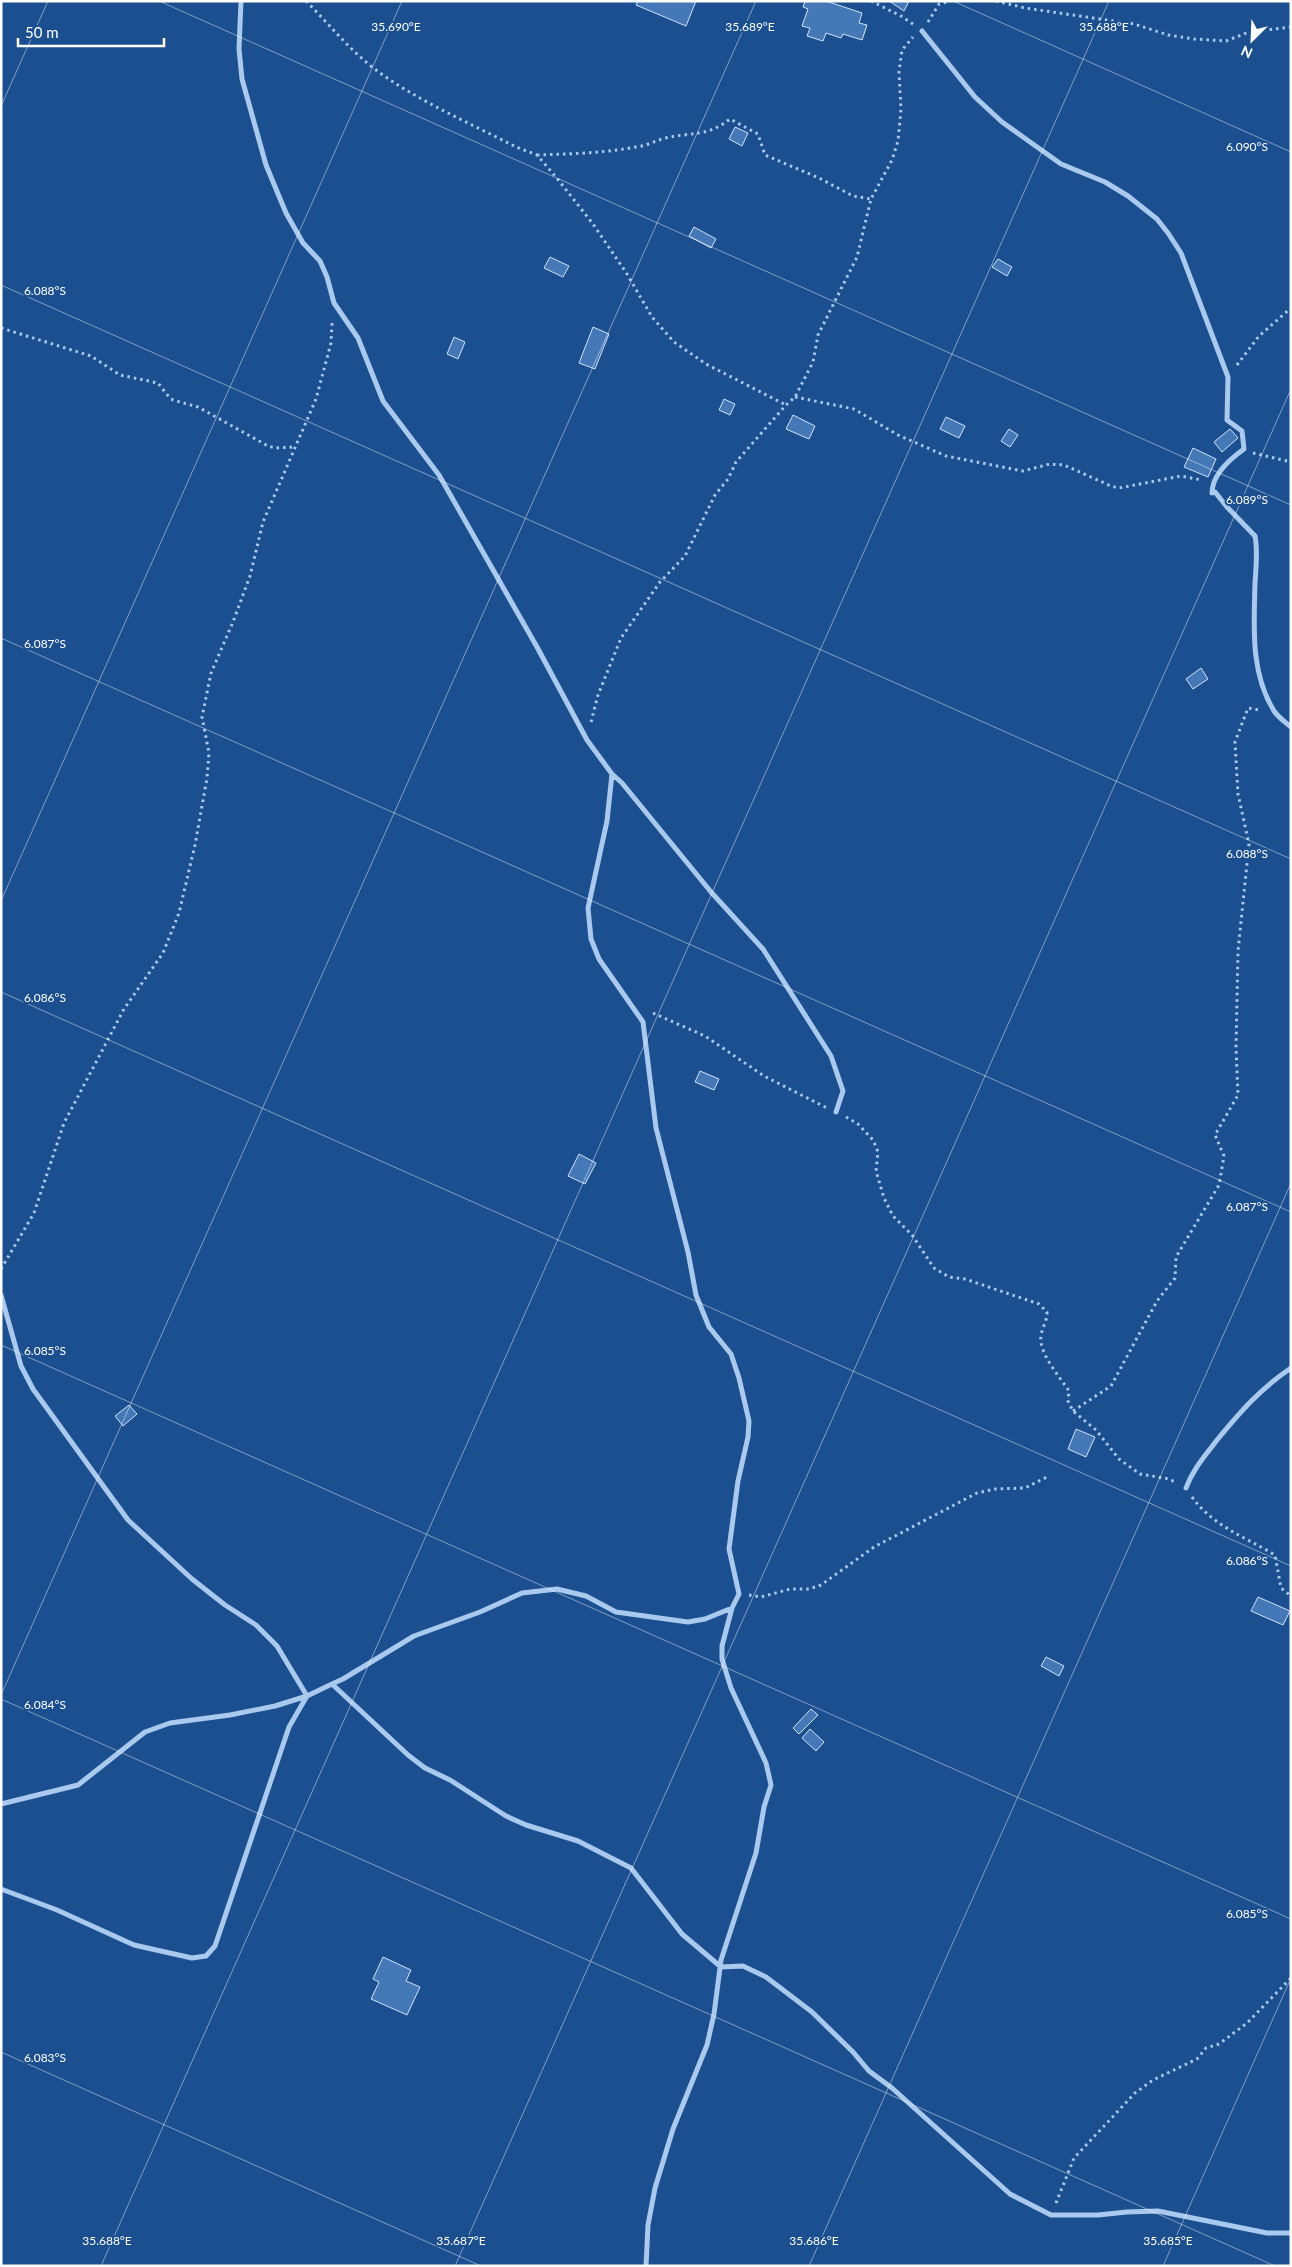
<svg xmlns="http://www.w3.org/2000/svg" width="1292" height="2267" font-family="Lato,sans-serif">
  <rect width="100%" height="100%" fill="#1b4f8f"/>
  <path fill="#4478b7" stroke="#cfe3fa" d="M638,1H696L686,26L636,5Z
    M805,1H826L862,13L859,23L867,25L862,40L843,34L841,38L826,33L823,41L807,36L810,28L802,26L808,9L803,7Z
    M889,1H909L904,11Z
    M735,127L748,133L742,146L729,139Z
    M694,227L716,239L711,248L689,236Z
    M550,257L569,266L563,277L544,268Z
    M998,259L1012,267L1007,276L992,267Z
    M593,327L609,334L595,369L579,363Z
    M454,337L465,342L458,359L447,354Z
    M724,399L735,404L730,415L719,410Z
    M793,415L815,426L809,439L786,429Z
    M946,417L965,426L959,438L940,429Z
    M1009,429L1018,435L1010,447L1001,441Z
    M1230,429L1238,438L1222,452L1214,442Z
    M1193,448L1216,459L1208,477L1184,467Z
    M1201,668L1208,679L1193,689L1186,679Z
    M700,1071L719,1079L714,1090L695,1082Z
    M579,1154L596,1163L585,1184L568,1176Z
    M129,1405L137,1414L123,1426L115,1416Z
    M1076,1429L1095,1437L1086,1457L1068,1449Z
    M1258,1597L1290,1611L1283,1625L1251,1611Z
    M1046,1657L1064,1666L1059,1676L1041,1666Z
    M811,1709L818,1715L799,1734L793,1728Z
    M810,1729L824,1742L816,1751L802,1738Z
    M383,1957L411,1970L406,1981L420,1987L407,2015L371,1999L379,1982L373,1979Z"/>
  <g fill="none" stroke-linecap="round" stroke-linejoin="round">
    <path stroke="#a9c9ee" stroke-width="3" stroke-dasharray="2.5 4" stroke-linecap="butt" d="M306,1C328,23 347,47 372,67C415,100 468,122 516,147L537,155L556,177L593,224L627,274L652,317L674,342L706,364L786,405
      M871,1L901,16L913,24
      M996,1L1025,8L1134,24L1168,35L1194,39L1226,41L1249,32L1291,27
      M928,22L939,4L950,1
      M537,155C570,154 603,153 636,147C646,146 655,141 665,138C692,132 707,137 730,119L758,134L765,155L819,178L853,196L871,199
      M1,328L91,356L120,375L158,383L169,397L173,400L198,407L268,446L275,448L295,447
      M1237,365L1259,336L1291,308
      M795,397L854,409L898,435L946,456L1023,471L1050,464L1064,465L1111,486L1119,488L1181,476L1202,480
      M1253,453L1291,462
      M591,722L598,695L621,638L660,582L685,556L715,495L728,479L736,462L786,405L795,397L813,362L818,335L857,257L871,199L892,160L898,141L901,109L899,72L902,50L913,37
      M653,1013L705,1036L764,1076L827,1108
      M846,1117L858,1124L873,1140L878,1152L876,1171L884,1198L893,1216L912,1235L934,1268L949,1277L965,1279L1039,1304L1047,1312C1047,1321 1043,1326 1041,1335C1038,1353 1060,1377 1069,1391L1068,1401L1073,1411L1096,1430L1119,1459L1140,1474L1169,1479L1177,1483
      M1,1269L34,1213L64,1123L124,1009L163,953L179,913L195,845L207,778L209,753L202,717L211,673L233,622L250,576L263,522L316,399L331,343L332,323
      M1073,1411L1111,1386L1157,1301L1175,1278L1176,1257L1219,1185L1224,1156L1215,1135L1238,1095L1236,1048L1238,951L1249,844L1238,794L1235,742L1248,708L1260,710
      M1192,1497C1213,1526 1245,1537 1275,1555L1281,1588L1291,1596
      M749,1595L761,1597L790,1589H809L821,1585L874,1547L977,1493L995,1489L1025,1488L1049,1476
      M1056,2203L1074,2158L1135,2093L1153,2080L1197,2059L1206,2048L1219,2044L1247,2023L1291,1978"/>
    <path stroke="#a9c9ee" stroke-width="5" d="M241,1L239,49L242,79L266,165L286,213L303,243L320,261L327,277L334,303L358,338L383,401L439,475L537,647L587,740L612,774L607,821L588,908L591,939L599,959L643,1022L656,1128L688,1252L696,1295L709,1327L731,1354L739,1378L749,1421L748,1437L738,1481L729,1549L739,1594L732,1608L722,1646V1659L731,1688L766,1763L771,1785L764,1807L756,1853L721,1960L714,2014L707,2045L673,2129L655,2188L648,2225L646,2266
      M922,31L975,97L1002,122L1061,164L1105,182L1128,196L1157,219L1168,233L1181,253L1228,377L1227,420L1242,431L1244,449C1230,459 1212,474 1212,493L1215,492L1227,507L1255,536C1258,551 1256,567 1255,583C1254,626 1250,672 1274,711C1278,717 1285,722 1291,727
      M612,774L622,783L711,892L763,949L831,1056L843,1091L836,1112
      M1,1295L21,1366L33,1389L128,1520L192,1579L225,1605L256,1625L277,1646L307,1696L289,1727L215,1946L206,1956L192,1958L134,1945L57,1910L1,1889
      M1186,1488C1193,1469 1205,1456 1217,1440C1241,1411 1260,1389 1291,1368
      M332,1684L343,1679L414,1636L480,1612L522,1593L557,1589L586,1596L616,1612L688,1622L705,1619L732,1608
      M1,1804L78,1785L145,1732L170,1723L230,1715L275,1706L307,1696L332,1684L408,1755L425,1768L450,1780L506,1816L526,1825L578,1841L631,1868L682,1934L721,1967L743,1966L766,1977L787,1993L812,2012L853,2052L869,2071L892,2088L1010,2194L1051,2215H1098L1127,2212L1158,2211L1267,2233H1291"/>
  </g>
  <path fill="none" stroke="#fff" stroke-width="1" stroke-opacity="0.45" d="M159,1L1291,505M953,1L1291,152M1,106L48,1M1,285L1291,859M1,638L1291,1212M1,901L402,1M1,992L1291,1566M1,1345L1291,1919M1,1695L756,1M1,1699L1275,2266M1,2052L481,2266M101,2266L1109,1M455,2266L1291,389M809,2266L1291,1183M1163,2266L1291,1978"/>
  <g font-size="12" text-anchor="middle" fill="#fff" stroke="#1b4f8f" stroke-width="4" stroke-linejoin="round" paint-order="stroke">
    <text x="396" y="31">35.690°E</text>
    <text x="750" y="31">35.689°E</text>
    <text x="1104" y="31">35.688°E</text>
    <text x="1247" y="151">6.090°S</text>
    <text x="45" y="295">6.088°S</text>
    <text x="1247" y="504">6.089°S</text>
    <text x="45" y="648">6.087°S</text>
    <text x="1247" y="858">6.088°S</text>
    <text x="45" y="1002">6.086°S</text>
    <text x="1247" y="1211">6.087°S</text>
    <text x="45" y="1355">6.085°S</text>
    <text x="1247" y="1565">6.086°S</text>
    <text x="45" y="1709">6.084°S</text>
    <text x="1247" y="1918">6.085°S</text>
    <text x="45" y="2062">6.083°S</text>
    <text x="107" y="2245">35.688°E</text>
    <text x="461" y="2245">35.687°E</text>
    <text x="814" y="2245">35.686°E</text>
    <text x="1168" y="2245">35.685°E</text>
  </g>
  <rect width="1292" height="2267" fill="none" stroke="#ffffff" stroke-width="5"/>
  <g transform="translate(1252 40) rotate(204)" stroke="#1b4f8f" stroke-width="4" paint-order="stroke">
  <path d="M0-4L9 19L0 12L-9 19Z" fill="#ffffff"/>
  <text y="-8" font-size="14" font-weight="bold" text-anchor="middle" fill="#ffffff">N</text>
  </g>
  <path d="M18 38v8h146v-8" fill="none" stroke="#ffffff" stroke-width="2.5"/>
  <text x="25" y="38" font-size="15" fill="#ffffff" stroke="#1b4f8f" stroke-width="4" paint-order="stroke">50 m</text>
</svg>
